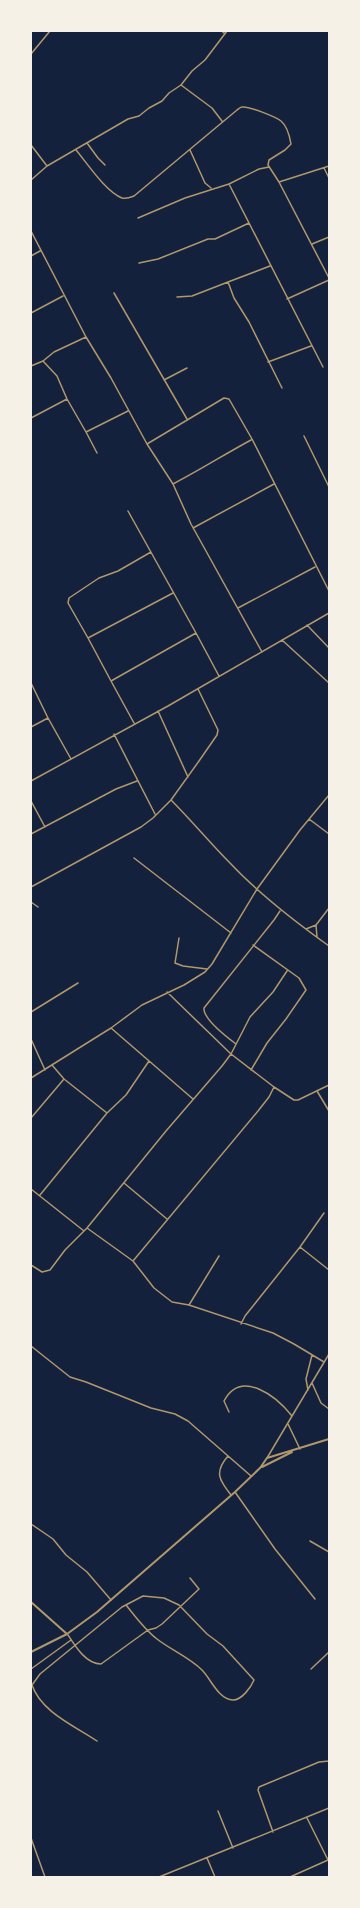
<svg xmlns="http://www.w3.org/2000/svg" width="360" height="1908" font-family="'Open Sans',sans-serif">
  <rect width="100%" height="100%" fill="#14213d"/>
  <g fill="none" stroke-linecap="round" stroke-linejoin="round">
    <path stroke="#b1986c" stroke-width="1.5" d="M222,31L225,34
      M31,54L50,31
      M181,85L212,108L222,121
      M87,143L98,158L105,165
      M31,145L47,166
      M76,150C87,163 106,192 122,198C126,199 129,198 134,196L237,110C239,109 240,107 242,107C249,106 276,117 281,121C287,126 290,138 291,144L285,150L269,160L268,165L279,182L329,278
      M190,150L205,183L211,188
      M324,168L329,178
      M31,180L47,166L128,119L139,116L149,108L162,101L169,93L181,85L192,71L205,60L227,31
      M279,182L329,166
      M229,184L323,367
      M138,218L185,198L229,184L259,169L269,167
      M31,231L86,337L111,378L147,444L173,484L191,524L262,652
      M312,244L329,237
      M31,256L40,251
      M139,263L158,259L208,239H215L249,223
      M270,266L228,282L234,298L249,322L282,388
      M114,293L187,419
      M177,297L192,296L228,282
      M287,299L329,280
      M31,313L63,296
      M43,361L57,376L67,399L86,432L128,411
      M268,362L311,346
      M31,366L43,361L54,352L86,337
      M164,380L187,368
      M31,418L67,399
      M86,432L97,453
      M304,436L329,487
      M147,444L224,398L229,399L252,439L329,591
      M173,484C200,470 225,454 251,440
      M128,511L196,633
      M193,528L274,484
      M238,608L315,567
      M307,625L329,648
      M88,638L68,603L69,598L99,578L118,571L151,552
      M282,640L329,683
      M111,681L88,638L173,593
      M31,683L48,718
      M158,711L188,777
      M134,723L111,681L196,633L219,676
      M31,727L48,718L71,759
      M114,734L155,814
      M31,781L168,706L329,613
      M171,800C192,821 210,843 230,863C260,895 294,921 329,946
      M31,801L45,827
      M309,819L329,834
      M31,834L116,789L137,781
      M134,858L231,933
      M31,887L141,827L153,818L171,800L199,761L217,735L218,730L198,689
      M31,902L38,907
      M316,925L317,937
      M306,929L316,925L329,908
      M179,938L175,963L183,966L207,969
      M167,992L231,1054L274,1087L294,1100H298L329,1085
      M31,1012L78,983
      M111,1028L193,1099
      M31,1039L45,1070
      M236,1044C228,1038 203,1019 204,1008L274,920L280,911
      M52,1065L64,1079L107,1113
      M251,1070L267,1043L286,1019L306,990L299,978L253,945
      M31,1078L111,1028L142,1005L184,985L205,972L212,964L257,889L300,830L329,795
      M317,1091L329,1111
      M31,1118L64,1079
      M124,1183L167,1219
      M31,1189L84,1231
      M40,1195L107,1113L126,1095L149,1061
      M87,1228L133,1261L258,1111L269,1097L274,1087
      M300,1247L329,1270
      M133,1261L154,1288L172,1302L189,1305L273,1333L294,1344L324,1362
      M31,1265L42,1272L50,1270L65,1250L87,1228L166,1131L222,1066L231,1054L250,1017L273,992L287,971
      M189,1305L219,1256
      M241,1324L245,1316L300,1247L324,1213
      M31,1346L70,1377L86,1382L151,1408L175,1414L188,1421L251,1476
      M312,1383L321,1403L329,1409
      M308,1390L306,1379L312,1355
      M229,1412L224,1401C241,1368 277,1397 292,1416
      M288,1424L300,1449
      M228,1456C214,1472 219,1480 231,1495
      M267,1458L329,1354
      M235,1492L275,1549L315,1599
      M31,1524L53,1539L66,1555L87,1572L111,1600
      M310,1541L329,1552
      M68,1635C75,1646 86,1664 101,1664L148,1630L156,1628L162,1624L199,1589L190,1578
      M31,1669L71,1640
      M311,1669L329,1652
      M97,1741C75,1726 41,1712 32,1685L40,1674L122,1607L143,1596L164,1598L179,1605L207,1634L223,1646L254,1680C251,1687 242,1700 233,1700C218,1699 211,1679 202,1670C189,1657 171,1650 157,1639C145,1630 135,1616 126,1605
      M218,1811L233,1848
      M307,1818L328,1860
      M273,1832L258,1790L259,1787L319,1762L329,1761
      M31,1838L45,1877
      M207,1858L215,1877
      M159,1877L329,1808
      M290,1877L328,1860"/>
    <path stroke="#b1986c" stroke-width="2" d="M262,1467L292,1452
      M31,1602L67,1634
      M31,1652L67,1634L97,1612L235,1492L260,1468L267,1458L329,1439"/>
  </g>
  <rect width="360" height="1908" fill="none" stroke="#f6f1e7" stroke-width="64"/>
</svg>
